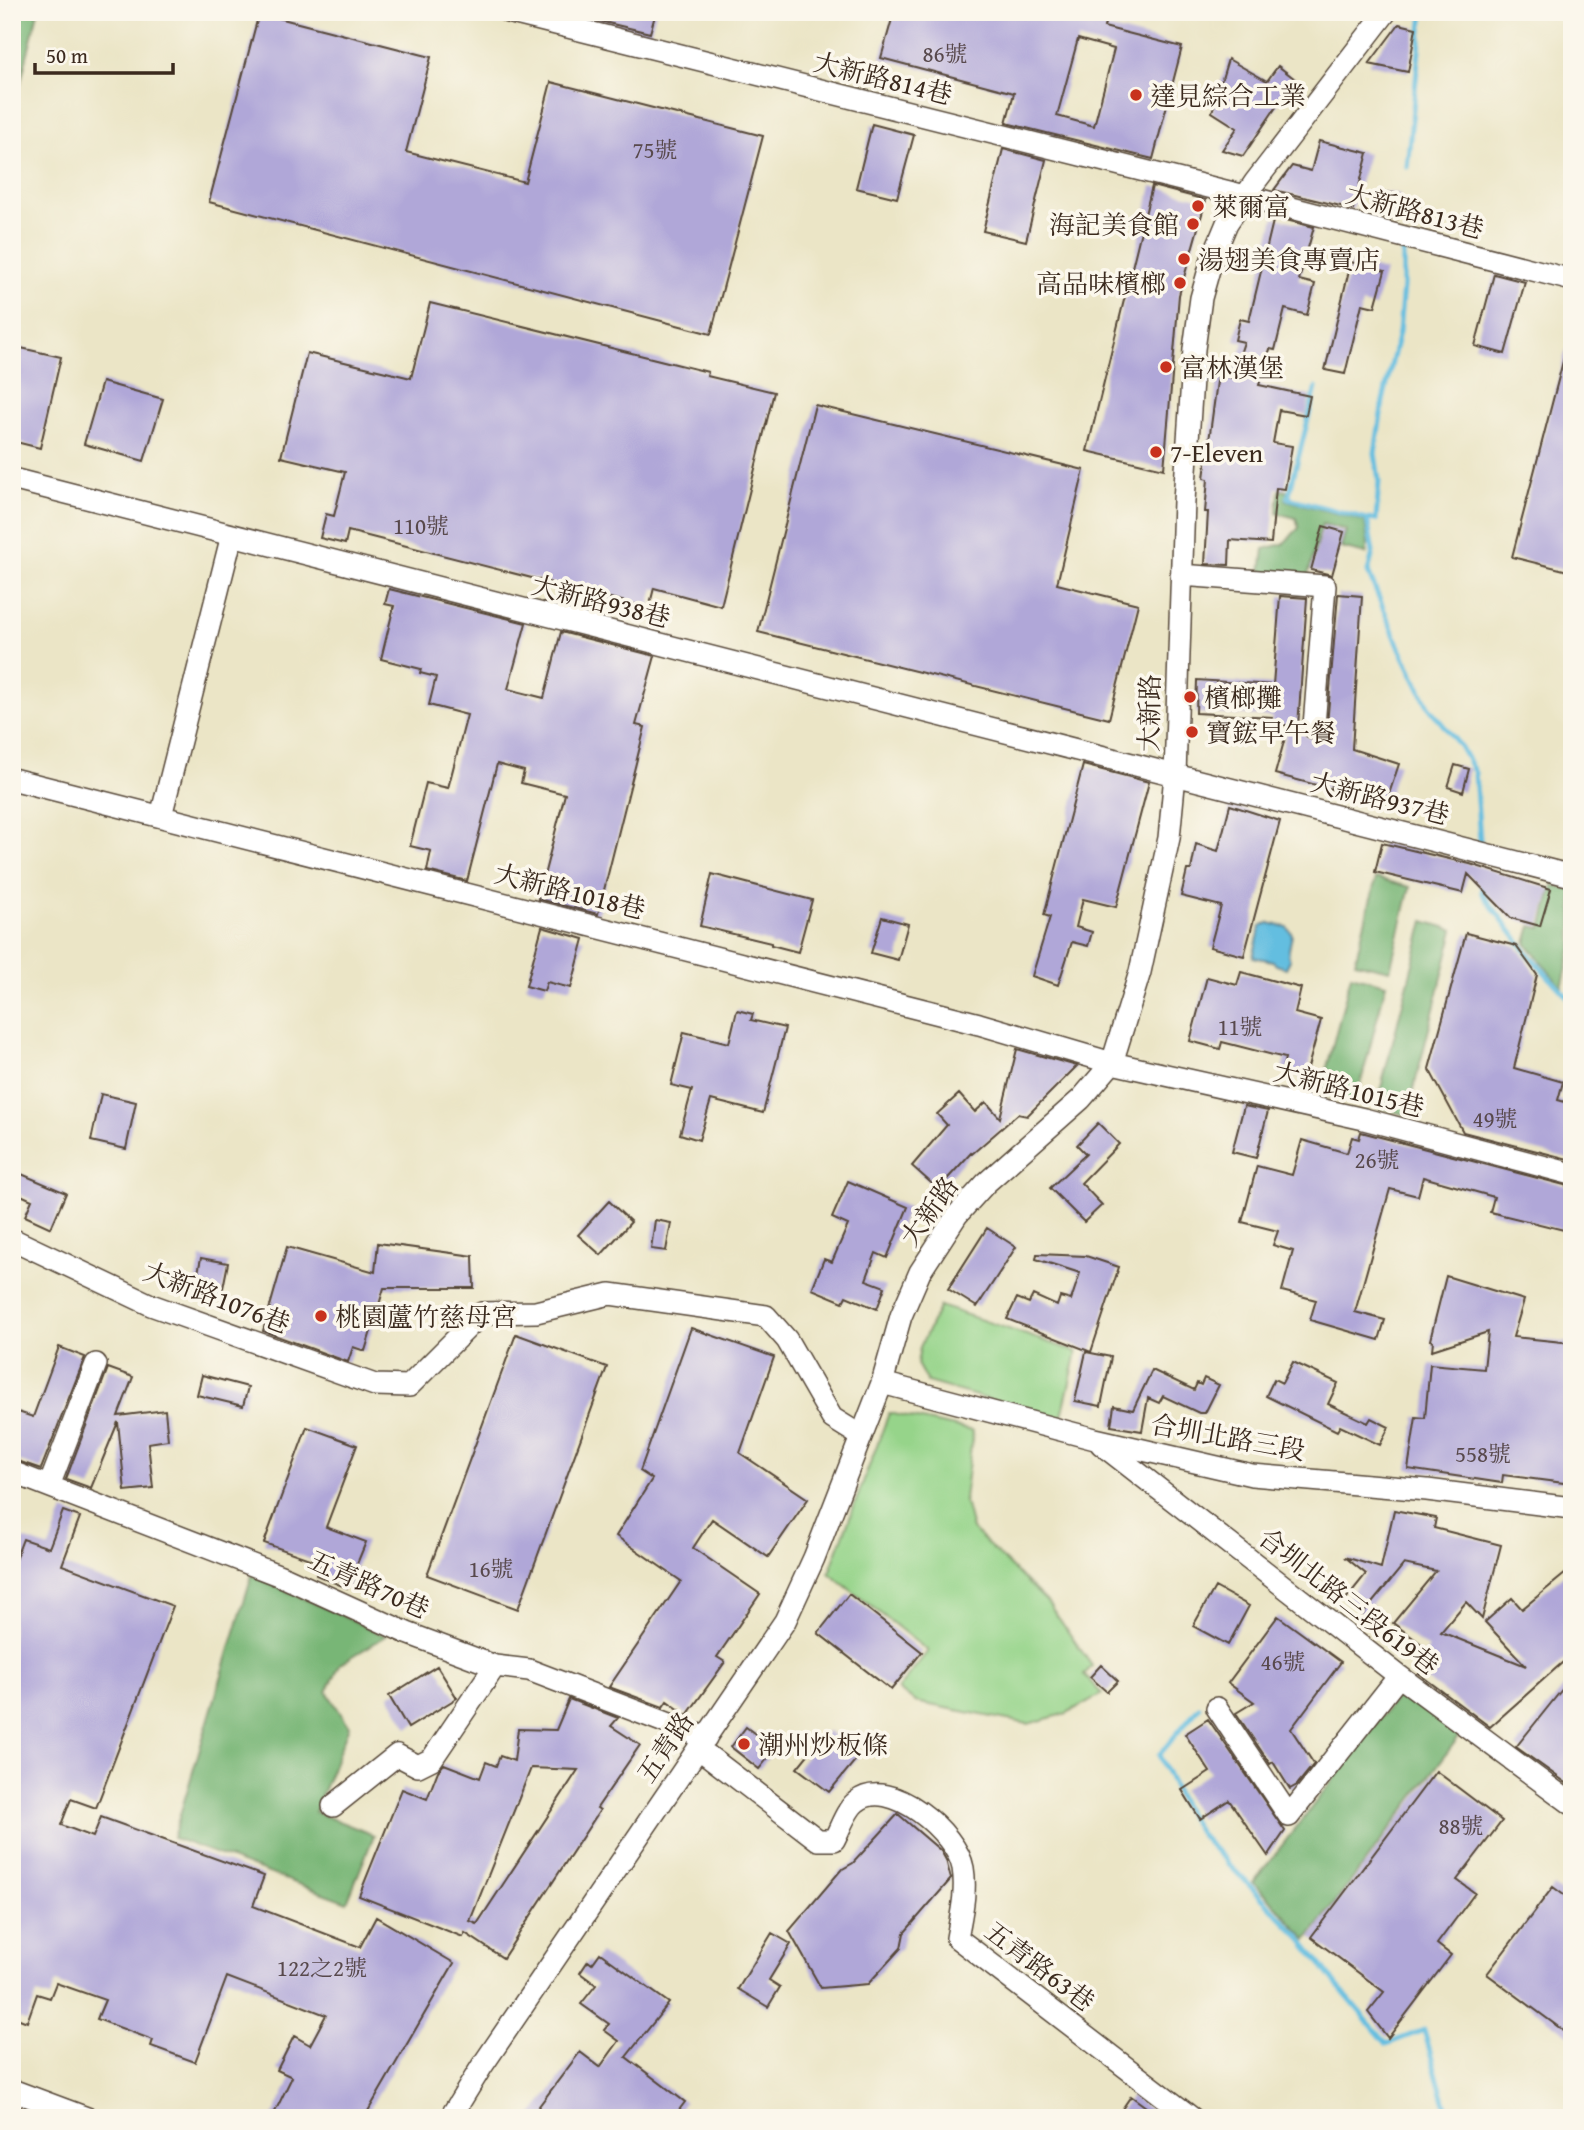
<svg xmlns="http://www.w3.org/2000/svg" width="1584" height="2130" font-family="'Gentium Book Plus','Noto Serif TC',serif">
  <rect width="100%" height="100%" fill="#fbf7ec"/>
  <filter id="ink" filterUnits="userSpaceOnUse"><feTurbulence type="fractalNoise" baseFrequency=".0143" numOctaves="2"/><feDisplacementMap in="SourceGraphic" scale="14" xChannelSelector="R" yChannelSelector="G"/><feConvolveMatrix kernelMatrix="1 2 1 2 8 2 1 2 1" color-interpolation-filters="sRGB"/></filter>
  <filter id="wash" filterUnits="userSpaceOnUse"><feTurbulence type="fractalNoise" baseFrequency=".00686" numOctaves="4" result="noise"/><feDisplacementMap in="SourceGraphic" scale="28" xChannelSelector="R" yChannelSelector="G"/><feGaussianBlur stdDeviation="1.57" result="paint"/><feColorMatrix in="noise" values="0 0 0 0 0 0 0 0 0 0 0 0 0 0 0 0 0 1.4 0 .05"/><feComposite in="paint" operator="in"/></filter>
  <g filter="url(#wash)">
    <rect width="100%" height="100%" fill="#ebe5c6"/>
    <path fill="#96d48a" stroke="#687f54" stroke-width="2" d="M940,1306L1077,1352L1061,1420L927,1382L917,1364L920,1347Z
      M889,1413L973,1431L964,1498L972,1529L1048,1603L1092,1666L1084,1675L1102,1694L1067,1713L1028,1724L915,1702L898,1689L928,1651L829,1573Z"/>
    <path fill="#78b676" stroke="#5a704a" stroke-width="2" d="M12,12H38L12,117Z
      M1279,490L1288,491L1286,500L1365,521L1368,543L1366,554L1341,548L1346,530L1322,524L1308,575L1261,572L1264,549L1283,544L1299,528L1296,518L1277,513Z
      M1376,878L1410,887L1390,970L1355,962Z
      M1553,885L1572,890V946L1562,988L1526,943L1531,926L1542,928Z
      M1424,921L1454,930L1407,1115L1376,1107Z
      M1351,975L1386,984L1356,1102L1320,1094Z
      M252,1575L386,1636L340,1664L327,1692L349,1726L315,1812L374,1835L347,1902L173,1838Z
      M1403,1689L1461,1734L1307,1940L1269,1898L1253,1883Z"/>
    <path fill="#63bee0" stroke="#4f747f" stroke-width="2" d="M1268,923L1287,927L1292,934L1288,955L1290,960L1286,968L1276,965L1273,961L1253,957L1261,926Z"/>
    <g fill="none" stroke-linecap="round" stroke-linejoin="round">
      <path stroke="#63bee0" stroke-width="5" d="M1407,167L1423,12
        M1316,388L1288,498L1367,519L1373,552L1368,572L1399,646L1428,706L1460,746L1475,773L1480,840
        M1367,519L1376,520L1379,481L1375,453L1383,401L1399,332L1403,286V247
        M1482,882V893L1529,955L1572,1002
        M1199,1707L1159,1755L1181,1803L1201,1836L1299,1936L1337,1985L1387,2044L1424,2030L1449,2118"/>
    </g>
    <g id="blocks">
      <path fill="#b0a7d8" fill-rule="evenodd" d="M588,12H656L650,33L587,18Z
        M894,12H1108L1104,27L1182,47L1153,159L1006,123L1014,93L881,58ZM1078,39L1114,49L1094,126L1057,116Z
        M259,13L431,57L406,152L525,182L551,82L763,136L711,334L209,202Z
        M1399,24L1416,28L1408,72L1369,64Z
        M1228,59L1267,81L1278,66L1295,79L1243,156L1222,150L1237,128L1212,112Z
        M872,124L914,135L897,198L856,188Z
        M1319,141L1368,153L1353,209L1274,190L1292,166L1311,171Z
        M1003,149L1046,160L1026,241L983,231Z
        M1152,186L1206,200L1179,295L1164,469L1087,451Z
        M1382,192L1400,194L1398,219L1379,217Z
        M1274,217L1314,227L1299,280L1315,284L1307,315L1285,309L1275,350L1270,349L1259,385L1310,396L1306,415L1279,410L1273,443L1292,446L1285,489L1276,488L1271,543L1230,540L1229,565L1205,564L1208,512H1205L1208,479L1204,478L1218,374L1232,378L1244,342L1235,340L1240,319L1249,321Z
        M1351,262L1385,271L1375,307L1362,304L1345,374L1325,370Z
        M1494,274L1525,282L1505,354L1475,346Z
        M430,303L708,372L707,376L774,392L721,606L654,588L649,608L348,531L345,544L320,538L326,514L334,516L345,472L281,457L307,353L411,378Z
        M12,346L61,357L40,448L12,441Z
        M1567,346L1572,347V572L1512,557Z
        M102,382L163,399L144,461L84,444Z
        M815,405L1084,470L1057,584L1138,604L1109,719L758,632Z
        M1323,526L1344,532L1332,575L1311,570Z
        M389,589L526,623L508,689L544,698L561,632L655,656L636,725L645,727L598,914L538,899L565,794L521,783L524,771L497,764L467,881L427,871L431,851L410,846L426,783L448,788L467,715L429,705L436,677L420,673L421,669L381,659L394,606L385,604Z
        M1338,594L1362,596L1352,749L1399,764L1386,803L1370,797L1371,792L1333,780L1331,789L1275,774L1288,727L1302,731L1306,736L1312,739L1326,737Z
        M1280,596L1307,598L1298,726L1271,724L1272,717L1196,713L1197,680L1273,685Z
        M1083,765L1149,782L1116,907L1083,899L1076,927L1092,932L1088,946L1072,942L1058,985L1032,976L1050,917L1044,915Z
        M1455,765L1469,769L1463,792L1448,787Z
        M1230,805L1280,821L1244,956L1210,947L1221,906L1181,896L1187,870H1191L1196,844L1218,851Z
        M1382,843L1470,864L1551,889L1540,926L1511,918L1468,874L1463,893L1375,872Z
        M712,874L812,900L798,952L771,945V943L700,926Z
        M882,917L908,924L898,960L871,953Z
        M542,927L584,939L571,988L547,982L544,991L526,986Z
        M1466,933L1516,946L1537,975L1514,1068L1563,1082L1558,1100L1572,1104V1160L1463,1132L1429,1069Z
        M1241,972L1301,988L1295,1013L1321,1020L1305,1078L1282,1071L1285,1058L1222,1042L1220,1049L1190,1041L1207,977L1237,985Z
        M737,1010L753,1014L751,1020L785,1028L763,1113L711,1100L699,1140L680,1134L692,1090L671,1085L684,1032L729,1043Z
        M1017,1049L1077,1066L1027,1116L1018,1114L972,1154L971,1153L938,1189L912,1166L947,1125L937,1114L959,1094L975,1112L986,1102L1000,1118Z
        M101,1094L136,1102L126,1149L91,1141Z
        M1244,1106L1268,1111L1256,1158L1232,1152Z
        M1098,1123L1119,1144L1081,1183L1102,1205L1084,1222L1050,1188L1086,1154L1077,1145Z
        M1361,1132L1572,1187V1232L1490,1212L1494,1197L1423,1177L1418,1196L1390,1189L1355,1312L1385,1320L1379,1340L1310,1320L1316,1300L1282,1291L1293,1251L1273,1245L1278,1231L1242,1222L1257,1166L1292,1175L1302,1140L1347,1153L1352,1137L1359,1139Z
        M12,1170L66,1193L51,1228L25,1216L32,1200L12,1191Z
        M848,1181L908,1207L887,1258L876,1253L866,1280L885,1287L877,1309L846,1296L843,1302L812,1289L824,1259L832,1262L848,1225L832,1218Z
        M609,1201L631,1222L601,1255L578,1235Z
        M655,1220L671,1223L666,1251L651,1249Z
        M987,1228L1016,1247L977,1307L948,1289Z
        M378,1243L473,1256L474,1288H384L365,1351L353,1347L348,1362L263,1331L287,1247L375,1272Z
        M1037,1254L1086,1256L1119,1267L1091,1352L1007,1319L1017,1298L1029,1303L1033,1295L1057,1306L1060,1297L1071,1300L1080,1273L1036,1259Z
        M201,1258L228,1263L221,1298L194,1292Z
        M1446,1276L1524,1300L1513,1337L1572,1343V1484L1503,1475L1502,1483L1408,1469L1416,1417L1425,1418L1430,1364L1484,1369L1488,1332L1432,1350L1433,1341L1430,1340Z
        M691,1328L774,1357L740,1453L808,1499L768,1557L712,1519L693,1548L760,1594L717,1657L725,1662L687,1715L667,1701L663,1707L609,1687L681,1581L616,1536L652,1479L640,1471Z
        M516,1334L607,1367L518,1609L427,1575Z
        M59,1347L85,1357L41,1469L12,1459V1410L33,1417Z
        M1086,1352L1111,1357L1101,1406L1075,1401Z
        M1293,1362L1338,1383L1328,1404L1368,1423L1371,1418L1389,1427L1380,1445L1340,1426L1337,1431L1266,1396L1274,1379L1282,1383Z
        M108,1368L133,1377L118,1416L165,1410L168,1440L148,1443L153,1488L125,1491L118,1422L91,1488L66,1479Z
        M1152,1370L1194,1390L1197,1383L1201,1385L1204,1378L1219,1385L1205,1413H1199L1163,1396L1159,1403L1148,1398L1142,1431L1111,1426L1114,1406L1133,1410Z
        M202,1375L248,1387L243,1406L197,1395Z
        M307,1427L357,1445L326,1527L366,1542L347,1588L316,1575L321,1563L264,1543Z
        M1394,1510L1436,1518L1434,1528L1501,1545L1482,1619L1466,1602L1441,1632L1526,1666L1485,1622L1512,1598L1522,1609L1572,1568V1654L1490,1727L1419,1674L1426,1668L1418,1663L1428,1649L1393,1623L1436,1571L1404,1564L1363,1614L1345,1600L1366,1574L1345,1557L1381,1568Z
        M63,1511L80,1517L62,1565L173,1606L96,1808L71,1799L61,1825L93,1837L101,1817L264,1876L253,1906L360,1947L376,1917L454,1963L364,2118H272L292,2077L277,2070L294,2036L310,2045L326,2015L227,1977L195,2062L151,2046L153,2040L97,2019L105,2000L56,1983L50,1998L37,1994L27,2022L12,2016V1568L23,1539L49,1548Z
        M1215,1587L1249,1606L1228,1645L1193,1626Z
        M849,1594L922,1652L891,1690L818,1633Z
        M1278,1616L1341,1662L1291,1729L1314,1764L1297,1785L1290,1789L1273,1762L1270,1764L1236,1713L1254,1702L1228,1683Z
        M1101,1665L1118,1681L1107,1692L1090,1677Z
        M437,1666L457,1698L408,1728L389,1696Z
        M1572,1677V1787L1516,1747Z
        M569,1699L618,1718L611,1726L640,1745L597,1808L600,1810L503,1958L465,1933L463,1937L359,1896L402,1789L427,1799L438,1771L444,1764L480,1778L486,1762L496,1766L500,1756L514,1761L518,1729L556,1730ZM531,1768L578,1770L477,1924L470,1921Z
        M1208,1719L1285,1831L1268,1856L1229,1800L1200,1819L1182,1790L1210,1772L1185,1734Z
        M746,1727L775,1749L759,1769L731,1747Z
        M827,1731L859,1756L829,1792L797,1768Z
        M1436,1771L1502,1821L1457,1880L1475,1893L1437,1944L1451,1955L1388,2038L1368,2012L1384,1992L1311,1937Z
        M898,1814L941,1851L946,1860L951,1879L904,1933L901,1948L868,1984L821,1988L789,1931L841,1870L853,1863Z
        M1553,1887L1572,1901V2037L1487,1974Z
        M772,1933L791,1944L769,1980L780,1987L768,2007L738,1989Z
        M600,1953L669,2003L626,2057L685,2102L673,2118H530L580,2052L600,2067L619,2041L604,2030L609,2024L581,2004L596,1985L580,1973L588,1961L592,1964Z
        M1131,2096L1161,2118H1116Z"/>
    </g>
  </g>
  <g filter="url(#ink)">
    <use href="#blocks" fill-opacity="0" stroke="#554637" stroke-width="2"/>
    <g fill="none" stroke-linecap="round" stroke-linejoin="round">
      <g stroke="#554637" stroke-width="24">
        <path id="minor" d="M508,12L1245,196L1572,280
          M12,479L1572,876
          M1181,575L1325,586L1314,726
          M12,779L979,1024L1112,1063L1364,1119L1572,1174
          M161,816L232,535
          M12,1239L151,1305L375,1385L409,1386L482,1313L536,1312L610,1294L766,1316L787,1340L832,1418L861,1436
          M882,1383L1095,1439L1252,1475L1427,1490L1572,1508
          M1101,1444L1399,1676L1572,1804
          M12,1472L286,1578L407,1633L495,1666L529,1670L706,1738
          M49,1486L96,1364
          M1217,1708L1289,1816L1399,1676
          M698,1748L818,1840H834C840,1829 846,1810 856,1802C889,1774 957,1834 963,1868C967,1892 961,1915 957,1938L1192,2118
          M333,1806L397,1755L418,1766L432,1759L495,1666
          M12,2090L87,2118
          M450,2118L482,2066L785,1621L814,1558L882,1383L901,1316L920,1272L957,1215L986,1183L1081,1099L1112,1063L1140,972L1169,838L1175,775L1184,501L1194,349L1201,298L1212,259L1227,223L1255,182L1386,12"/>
      </g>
      <use href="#minor" stroke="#fff" stroke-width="21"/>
    </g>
  </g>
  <g fill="#c8321e" stroke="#fbf7ec" stroke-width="2.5">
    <circle cx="1136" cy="95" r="7"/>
    <circle cx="1198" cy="206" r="7"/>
    <circle cx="1193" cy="224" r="7"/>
    <circle cx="1184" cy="259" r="7"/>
    <circle cx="1180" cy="283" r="7"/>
    <circle cx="1166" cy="367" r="7"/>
    <circle cx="1156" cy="452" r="7"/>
    <circle cx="1190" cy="697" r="7"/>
    <circle cx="1192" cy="732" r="7"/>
    <circle cx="321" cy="1316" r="7"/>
    <circle cx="744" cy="1744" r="7"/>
  </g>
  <g text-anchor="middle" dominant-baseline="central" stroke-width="7" stroke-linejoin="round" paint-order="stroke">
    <g font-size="23" fill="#58494c">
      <text x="945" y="53">86號</text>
      <text x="655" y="149">75號</text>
      <text x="421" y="525">110號</text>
      <text x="1240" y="1026">11號</text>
      <text x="1495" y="1118">49號</text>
      <text x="1377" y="1159">26號</text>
      <text x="1483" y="1453">558號</text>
      <text x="491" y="1568">16號</text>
      <text x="1283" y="1661">46號</text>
      <text x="1461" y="1825">88號</text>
      <text x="322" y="1967">122之2號</text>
    </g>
    <g font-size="26" fill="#3b2a1e" stroke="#fbf7ec">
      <text transform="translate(883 78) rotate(14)">大新路814巷</text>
      <text transform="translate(1415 211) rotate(15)">大新路813巷</text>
      <text transform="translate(601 601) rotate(14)">大新路938巷</text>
      <text transform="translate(1149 713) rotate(-89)">大新路</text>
      <text transform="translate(1380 798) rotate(14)">大新路937巷</text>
      <text transform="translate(570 891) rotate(14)">大新路1018巷</text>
      <text transform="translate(1349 1089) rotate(14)">大新路1015巷</text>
      <text transform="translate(929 1211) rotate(-54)">大新路</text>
      <text transform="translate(217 1297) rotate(21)">大新路1076巷</text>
      <text transform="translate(1228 1437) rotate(10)">合圳北路三段</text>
      <text transform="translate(369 1584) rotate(24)">五青路70巷</text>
      <text transform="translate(1349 1601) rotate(38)">合圳北路三段619巷</text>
      <text transform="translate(665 1747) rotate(-56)">五青路</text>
      <text transform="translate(1040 1966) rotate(37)">五青路63巷</text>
    </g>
    <g font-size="26" fill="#3b2a1e" stroke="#fbf7ec" text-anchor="start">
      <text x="1150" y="95">達見綜合工業</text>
      <text x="1212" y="206">萊爾富</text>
      <text x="1179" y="224" text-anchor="end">海記美食館</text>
      <text x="1198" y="259">湯翅美食專賣店</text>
      <text x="1166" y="283" text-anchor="end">高品味檳榔</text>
      <text x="1180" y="367">富林漢堡</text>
      <text x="1170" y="452">7-Eleven</text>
      <text x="1204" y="697">檳榔攤</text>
      <text x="1206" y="732">寶鋐早午餐</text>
      <text x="335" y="1316">桃園蘆竹慈母宮</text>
      <text x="758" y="1744">潮州炒板條</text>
    </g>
  </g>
  <rect width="1584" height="2130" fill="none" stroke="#fbf7ec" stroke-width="42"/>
  <path d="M35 63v10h138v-10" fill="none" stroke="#3b2a1e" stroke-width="3.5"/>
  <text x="46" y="63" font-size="21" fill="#3b2a1e" stroke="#fbf7ec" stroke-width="5" paint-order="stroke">50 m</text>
</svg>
